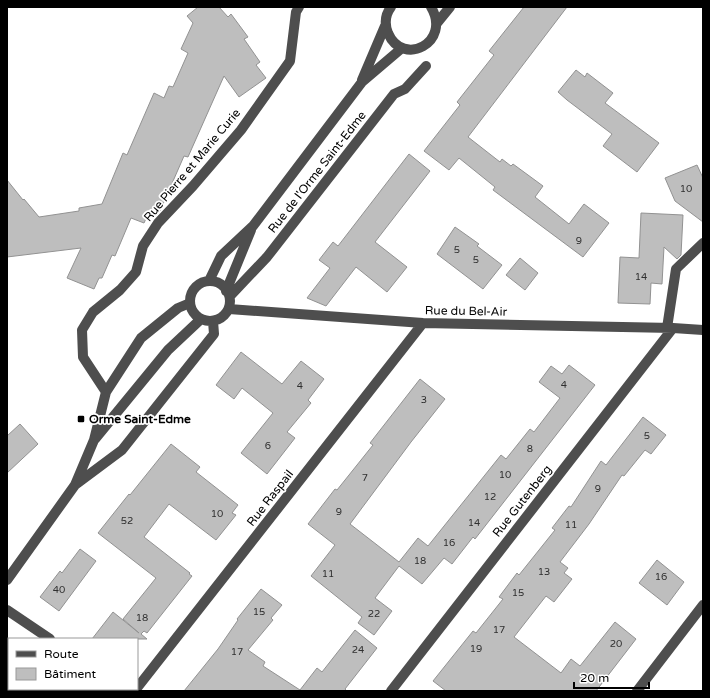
<svg xmlns="http://www.w3.org/2000/svg" width="710" height="698" font-family="'Varela Round',sans-serif">
  <rect width="100%" height="100%" fill="#fff"/>
  <path fill="#bebebe" stroke="#929292" d="M198,7H219L228,17L231,14L248,37L244,39L260,62L256,65L266,78L239,97L224,76L188,157L184,156L160,211L158,213L150,210L144,223L131,218L115,256L112,255L102,278H99L94,289L67,278L81,248L7,257V180L23,200L24,199L39,217L79,211V208L102,204L123,153L127,155L154,93L164,98L169,86L173,87L188,53L181,49L193,23L187,16Z
    M524,7H567L468,137L500,162L502,159L511,166L513,164L543,186L535,197L569,224L584,204L609,223L583,257L493,190L495,187L459,158L449,170L424,151L460,105L457,102L494,55L489,51Z
    M576,70L585,77L587,73L613,93L605,103L659,143L637,172L603,146L612,134L567,100L558,92Z
    M409,154L430,171L375,242L407,267L387,292L356,267L326,306L307,298L330,268L319,260L333,242L338,246Z
    M697,165L703,178V222L675,201L665,178Z
    M641,213L683,215L681,255L677,259L664,247L662,284L651,283L650,304L618,303L620,257L639,258Z
    M455,227L479,244L477,246L502,265L483,289L437,254Z
    M520,258L538,273L525,290L506,275Z
    M241,352L282,384L301,361L324,379L308,400L311,403L287,432L295,438L267,474L241,453L273,413L242,388L234,399L216,385Z
    M569,365L595,385L475,539L473,537L452,564L444,558L422,584L399,566L375,598L392,611L374,635L358,623L362,617L311,576L335,545L308,524L335,489L337,490L373,445L370,443L420,379L445,399L411,442L350,524L399,562L418,538L428,546L501,455L506,459L530,429L534,432L560,398L539,382L551,366L562,374Z
    M643,417L666,435L651,454L645,450L624,476L622,475L589,524L560,562L568,568L564,573L572,579L554,602L546,596L514,637L561,673L571,659L580,666L615,622L636,639L596,691H446L433,681L473,631L476,633L503,599L499,597L517,573L519,575L555,530L552,528L569,506L571,507L601,461L606,465Z
    M20,424L38,444L7,473V436Z
    M171,444L200,467L196,472L238,505L232,513L236,515L216,540L169,504L144,537L190,573L189,574L192,576L147,633L144,631L141,634L147,639H92L113,612L139,633L123,619L156,578L98,533L129,494L130,495Z
    M80,549L96,561L59,611L40,597L60,571L62,573Z
    M657,560L684,582L667,605L639,583Z
    M261,589L282,605L271,618L273,620L248,650L265,662L263,666L300,690L317,668L322,672L355,630L377,648L345,689L347,691H184L218,649L238,620L237,619Z"/>
  <g fill="none" stroke-linecap="round" stroke-linejoin="round">
    <path stroke="#4e4e4e" stroke-width="10" d="M391,7C385,15 384,23 388,33C403,68 452,42 431,7
      M437,23L450,7
      M362,80L385,26
      M190 301a20 20 0 1 1 40 0a20 20 0 1 1-40 0Z
      M209,281L221,256L253,226L362,82L402,48
      M226,291L251,230
      M230,296L267,257L394,94L405,89L426,66
      M229,309L423,323L673,328L703,330
      M667,328L676,269L703,243
      M106,392L83,357L82,330L93,312L120,290L136,272L143,246L158,223L193,186L241,130L290,61L296,12L299,7
      M95,439L168,350L201,319
      M75,485L122,450L214,334L213,321
      M7,580L75,485L94,440L106,392L141,338L178,308L190,303
      M7,610L50,639
      M137,688L423,323
      M124,689L127,691
      M391,691L673,328
      M637,691L703,605"/>
  </g>
  <rect fill="#000" stroke="#fff" stroke-width="1.5" x="77" y="415" width="8" height="8" rx="2"/>
  <g text-anchor="middle" dominant-baseline="central" stroke-width="3.5" stroke-linejoin="round" paint-order="stroke">
    <g font-size="10" fill="#303030">
      <text x="686" y="189">10</text>
      <text x="579" y="241">9</text>
      <text x="457" y="250">5</text>
      <text x="476" y="260">5</text>
      <text x="641" y="277">14</text>
      <text x="564" y="385">4</text>
      <text x="300" y="386">4</text>
      <text x="424" y="400">3</text>
      <text x="647" y="436">5</text>
      <text x="268" y="446">6</text>
      <text x="530" y="449">8</text>
      <text x="505" y="475">10</text>
      <text x="365" y="478">7</text>
      <text x="598" y="489">9</text>
      <text x="490" y="497">12</text>
      <text x="339" y="512">9</text>
      <text x="217" y="514">10</text>
      <text x="127" y="521">52</text>
      <text x="474" y="523">14</text>
      <text x="571" y="525">11</text>
      <text x="449" y="543">16</text>
      <text x="420" y="561">18</text>
      <text x="544" y="572">13</text>
      <text x="328" y="574">11</text>
      <text x="661" y="577">16</text>
      <text x="59" y="590">40</text>
      <text x="518" y="593">15</text>
      <text x="259" y="612">15</text>
      <text x="374" y="614">22</text>
      <text x="142" y="618">18</text>
      <text x="499" y="630">17</text>
      <text x="616" y="644">20</text>
      <text x="476" y="649">19</text>
      <text x="358" y="650">24</text>
      <text x="237" y="652">17</text>
    </g>
    <g font-size="12" fill="#000" stroke="#fff">
      <text transform="translate(192 165) rotate(-50)">Rue Pierre et Marie Curie</text>
      <text transform="translate(317 172) rotate(-52)">Rue de l'Orme Saint-Edme</text>
      <text transform="translate(466 311) rotate(1)">Rue du Bel-Air</text>
      <text transform="translate(270 498) rotate(-52)">Rue Raspail</text>
      <text transform="translate(522 501) rotate(-52)">Rue Gutenberg</text>
    </g>
    <g font-size="12" font-weight="bold" fill="#000" stroke="#fff" text-anchor="start">
      <text x="89" y="419">Orme Saint-Edme</text>
    </g>
  </g>
  <rect width="710" height="698" fill="none" stroke="#000000" stroke-width="16"/>
  <rect x="8" y="638" width="130" height="52" fill="#ffffff" stroke="#999999"/>
  <rect x="16" y="651" width="20" height="6" fill="#4e4e4e" stroke="#999999"/>
  <text x="44" y="658" font-size="12" fill="#000000">Route</text>
  <rect x="16" y="668" width="20" height="12" fill="#bebebe" stroke="#999999"/>
  <text x="44" y="678" font-size="12" fill="#000000">Bâtiment</text>
  <path d="M574 682v6h75v-6" fill="none" stroke="#000000" stroke-width="2"/>
  <text x="580" y="682" font-size="12" fill="#000000" stroke="#ffffff" stroke-width="3" paint-order="stroke">20 m</text>
</svg>
